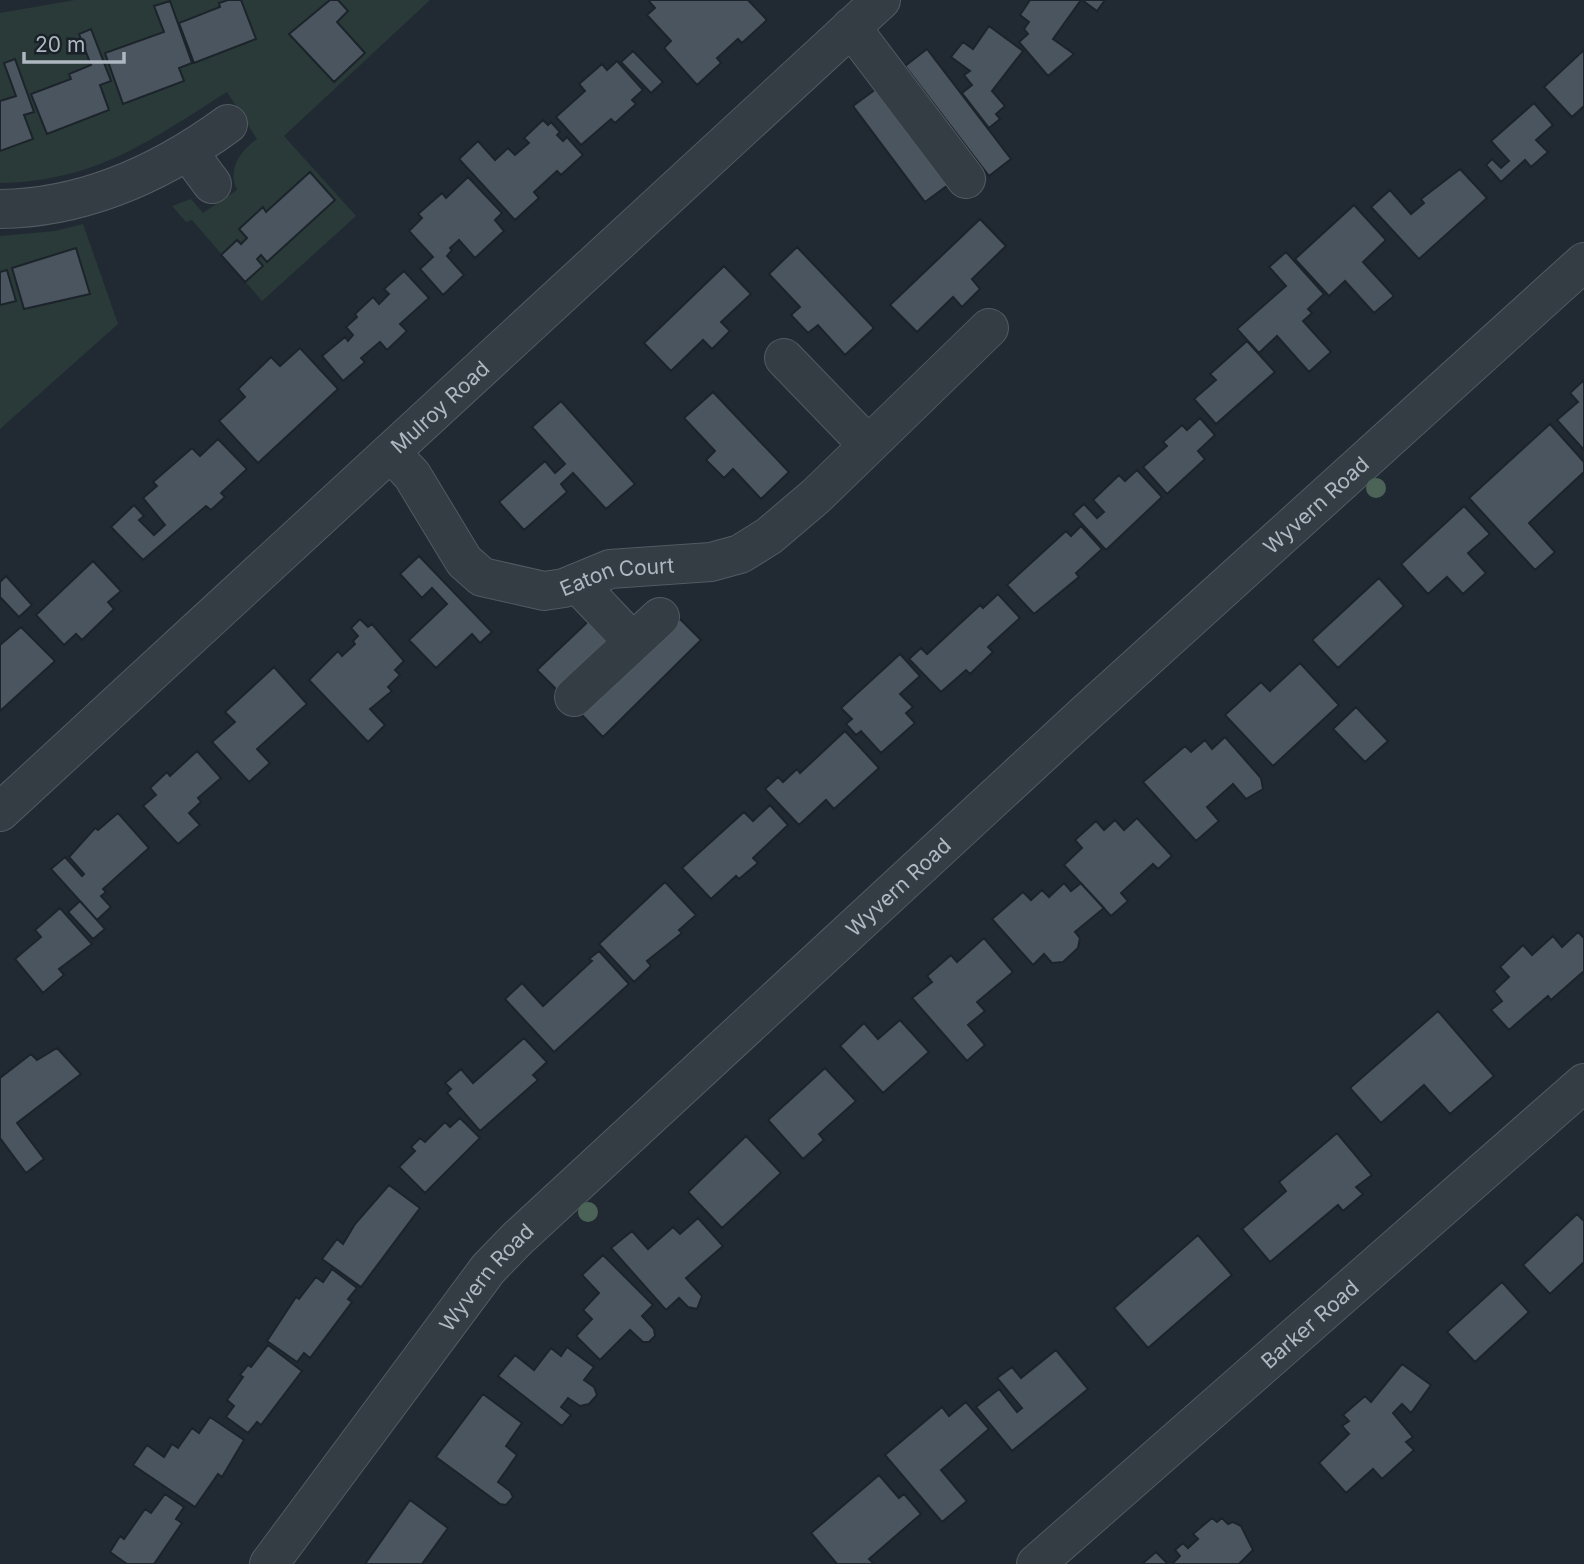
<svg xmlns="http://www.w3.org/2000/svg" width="1584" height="1564" font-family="Inter,sans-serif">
  <rect width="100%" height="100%" fill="#212a33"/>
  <path fill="#293a39" d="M75,0H430L284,136L356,216L262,301L192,220L186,222L172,206L191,199L203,213L237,190C227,169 240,151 257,139L227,92C149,141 97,181 0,183V13Z
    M83,224L118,324L0,429V236L55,231Z"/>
  <path fill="#4a555f" stroke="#1c232a" stroke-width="2" d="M228,0H241L256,39L194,63L179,23L220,7L219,3Z
    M330,0H338L348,11L337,22L365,53L334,82L289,34Z
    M648,0H748L767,20L742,43L738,39L717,58L721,63L697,85L664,48L671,41L647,15L655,8Z
    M1030,0H1081L1053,39L1074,54L1048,76L1019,42L1028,34L1024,29L1029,22L1020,15Z
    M1082,0H1105L1097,11Z
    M170,1L192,63L179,68L184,81L123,104L105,53L164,32L154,6Z
    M989,26L1023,51L992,91L1005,106L996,114L1000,119L989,128L962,93L972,85L964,75L970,71L951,57L963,42L973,49Z
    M91,29L111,81L100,85L109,110L47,134L31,94L71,79L69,74L91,65L79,34Z
    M927,49L1011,159L989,176L905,66Z
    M1584,50V106L1572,117L1544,87Z
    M633,51L663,82L651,93L621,62Z
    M15,59L34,112L24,115L33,139L0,151V101L16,96L4,63Z
    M617,61L643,90L632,100L636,104L615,123L611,119L581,145L556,117L585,91L579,84L602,64L607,70Z
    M876,89L948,185L925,202L853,106Z
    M1534,103L1553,125L1536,140L1548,152L1531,167L1525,160L1501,182L1486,165L1492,159L1501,168L1509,161L1491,141Z
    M543,120L548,125L551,122L560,132L557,135L563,141L567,137L583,155L561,175L557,171L534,192L539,198L515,220L459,159L478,141L495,160L508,148L515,155L529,143L524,138Z
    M1460,169L1487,198L1419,259L1371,207L1390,190L1411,214L1424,203L1421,199Z
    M310,172L335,200L267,262L261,255L257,259L263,266L245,282L221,255L237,240L241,244L247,238L239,229L263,207L266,212Z
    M468,177L502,213L495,220L504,231L475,258L459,240L450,248L452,250L447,256L464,275L443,295L420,269L433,257L409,231L422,218L418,214L442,193L446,198Z
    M1354,205L1386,240L1363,262L1394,296L1374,313L1345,281L1329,296L1295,259Z
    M980,219L1006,246L972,279L980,289L962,307L953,297L917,332L890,305Z
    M797,247L874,328L845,355L818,325L808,333L791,315L800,307L769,274Z
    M76,248L90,294L24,309L12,268Z
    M1286,252L1324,294L1308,309L1312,313L1303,321L1331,352L1309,372L1277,336L1259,353L1237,329L1286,286L1269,267Z
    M724,266L751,294L721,322L730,331L712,349L703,340L671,371L644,343Z
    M7,270L16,301L0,305V272Z
    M404,271L429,298L400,324L407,331L387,350L380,342L361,358L365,362L343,381L322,356L345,337L348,341L353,335L346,327L357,317L355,314L373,297L379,304L389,294L384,289Z
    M1247,341L1275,372L1216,424L1194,399L1216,380L1210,374Z
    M300,348L338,389L258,463L219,421L245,397L238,389L271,357L280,366Z
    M1584,380V450L1557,420L1578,402L1570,393Z
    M713,392L789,472L761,499L733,469L724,478L706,460L715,451L684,418Z
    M561,401L635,484L606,509L573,473L561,484L567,492L524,530L499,502L545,461L555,473L565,464L532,427Z
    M1200,418L1215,435L1198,451L1205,459L1167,494L1143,467L1167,446L1163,442L1182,425L1187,430Z
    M1550,424L1584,462V472L1529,523L1555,552L1535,570L1469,498Z
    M218,439L247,469L221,493L225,497L211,510L206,506L143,560L111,527L134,505L144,516L139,520L154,535L165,525L143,498L157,486L153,482L192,448L200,456Z
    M1137,470L1162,497L1106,550L1073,514L1084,504L1097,518L1104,512L1093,500L1119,475L1125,481Z
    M1464,506L1490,534L1468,553L1486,573L1463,594L1447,577L1428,594L1401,564Z
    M1081,526L1102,549L1076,573L1079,577L1034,614L1007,585L1066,531L1071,536Z
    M419,556L492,632L480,643L472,634L436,668L409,640L447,604L432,588L422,598L400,574Z
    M93,561L121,591L108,602L114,609L82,640L76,634L64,645L36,615Z
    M6,576L32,605L19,617L0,597V582Z
    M1379,578L1404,606L1338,668L1312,640Z
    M998,594L1020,618L988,647L993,652L970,674L966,670L941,692L909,659L921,648L927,654L980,605L983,608Z
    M597,613L616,633L557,690L537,670Z
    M360,619L368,627L372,624L404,661L395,670L400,675L388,687L392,691L370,709L385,725L368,742L309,680L338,651L342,656L355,644L353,641L358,636L351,628Z
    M680,619L701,640L603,737L582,715Z
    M21,627L55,661L0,711V645Z
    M900,654L920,676L900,694L913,707L906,713L915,723L881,753L861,731L856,735L846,724L852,719L841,708Z
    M1300,663L1339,705L1273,766L1225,715L1261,682L1270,691Z
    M274,667L307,704L257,749L270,763L249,782L212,742L235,722L225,712Z
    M1356,707L1388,741L1365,762L1333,729Z
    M845,731L879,768L834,809L826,800L799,825L765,789L778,777L783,782L797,769L800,773Z
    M1225,737L1261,778L1263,789L1246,799L1233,784L1207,807L1219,821L1196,841L1143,782L1185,746L1191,752L1205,740L1212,749Z
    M197,751L221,778L198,798L201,802L189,813L200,825L178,844L143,806L156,795L150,788L167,772L170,776Z
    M770,805L788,825L753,858L758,863L739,879L736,876L711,899L682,868L744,812L753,821Z
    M118,813L149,848L103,889L106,892L101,896L111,907L97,920L51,869L65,857L82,876L84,874L69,857L95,828L98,830Z
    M1137,818L1172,856L1158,869L1153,864L1121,893L1128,901L1111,916L1064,865L1082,848L1075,840L1096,821L1104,830L1115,820L1124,830Z
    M665,882L696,915L679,930L682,933L647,961L651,966L634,982L599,944Z
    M1064,883L1071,891L1081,883L1104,908L1075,932L1080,938L1078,948L1063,962L1052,963L1044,954L1033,965L992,919L1023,892L1031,900L1042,890L1049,897Z
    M80,901L105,929L93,939L68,912Z
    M60,908L92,944L59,969L64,975L43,993L15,959L41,937L35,930Z
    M1578,932L1584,938V971L1551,1000L1548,996L1509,1030L1491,1010L1502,1001L1494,991L1509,977L1500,967L1523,945L1532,955L1553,936L1562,947Z
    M984,938L1013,972L977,1002L985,1011L968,1025L985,1045L967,1061L912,998L932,982L927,976L951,955L957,962Z
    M599,951L629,984L554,1052L505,999L522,983L543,1006L592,961L589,959Z
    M1438,1011L1494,1076L1450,1114L1424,1085L1381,1123L1350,1088Z
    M900,1020L929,1052L883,1093L840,1046L864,1023L878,1039Z
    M524,1038L547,1062L533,1075L538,1080L480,1131L447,1093L451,1089L445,1083L461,1069L473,1083Z
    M57,1048L81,1074L17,1123L44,1159L26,1173L0,1138V1078L31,1054L37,1060Z
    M825,1068L856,1101L819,1134L824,1140L803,1159L768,1120Z
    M460,1118L480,1138L425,1193L399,1167L415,1151L411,1147L420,1138L425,1142L445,1122L450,1127Z
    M1337,1133L1372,1175L1356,1187L1363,1194L1343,1211L1338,1205L1270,1262L1242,1229L1286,1191L1279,1182Z
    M746,1136L781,1173L722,1228L688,1192Z
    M389,1185L420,1208L361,1287L322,1259L337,1239L343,1244L355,1224Z
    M1577,1214L1584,1221V1262L1550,1294L1523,1265Z
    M698,1218L723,1246L686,1278L702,1296L697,1309L688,1307L679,1298L666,1310L611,1248L632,1231L648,1249L673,1227L680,1234Z
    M1198,1235L1232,1275L1148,1348L1114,1308Z
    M603,1255L653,1305L642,1316L654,1329L655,1336L649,1342H643L630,1330L600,1360L576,1336L592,1319L583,1310L599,1293L582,1275Z
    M332,1269L357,1288L348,1299L352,1302L310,1358L304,1353L297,1362L267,1341L296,1297L299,1299L316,1277L323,1282Z
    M1502,1282L1529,1312L1475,1362L1447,1332Z
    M268,1345L302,1371L261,1425L257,1422L248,1433L226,1417L234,1406L227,1400L243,1377L240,1375L248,1365L251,1367Z
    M567,1347L594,1367L584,1380L594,1387L597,1395L589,1404L580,1406L568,1398L561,1407L571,1415L562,1426L498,1376L515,1355L534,1370L551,1348L561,1356Z
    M1056,1350L1088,1389L1012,1451L976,1407L999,1389L1017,1412L1022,1408L997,1378L1012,1367L1021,1378Z
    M1402,1364L1431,1385L1411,1413L1402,1404L1393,1413L1413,1437L1406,1442L1414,1450L1382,1479L1373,1469L1346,1493L1319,1463L1349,1434L1342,1426L1349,1421L1343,1415L1365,1396L1371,1402Z
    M483,1394L522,1423L506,1446L517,1455L498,1482L510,1491L513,1497L506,1505L500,1504L436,1457Z
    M966,1402L989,1429L941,1470L967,1501L942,1522L885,1455L942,1407L949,1416Z
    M210,1417L244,1440L222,1477L218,1474L195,1507L133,1465L147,1445L164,1457L172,1444L178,1448L192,1428L199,1433Z
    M879,1475L899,1498L904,1494L921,1514L869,1559L874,1564H837L811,1533Z
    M165,1494L184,1507L176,1519L182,1523L154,1564H127L110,1552L120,1536L124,1539L145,1509L151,1513Z
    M410,1500L448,1528L422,1564H365Z
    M1212,1518L1217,1522L1222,1518L1228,1524L1233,1522L1241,1526L1253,1550L1239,1564H1172L1180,1556L1175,1550L1183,1543L1188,1548L1198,1539L1193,1534Z
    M1156,1552L1168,1564H1142Z"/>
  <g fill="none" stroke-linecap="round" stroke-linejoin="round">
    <g stroke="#525a62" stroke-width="40">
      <g id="minor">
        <path d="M851,27L966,179"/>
        <path d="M189,153L212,184"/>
        <path d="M0,209C85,208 161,173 228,124"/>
        <path d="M784,358L867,444"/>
        <path id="s1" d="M391,453L412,475L464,561L482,577L544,591L564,588L610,569L711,562L740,554L769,536L816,496L989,328"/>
        <path d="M577,583L632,641"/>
        <path d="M574,697L660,617"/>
        <path id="s2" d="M0,812L881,0"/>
        <path id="s3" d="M269,1564L488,1269L517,1239L1086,713L1584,262"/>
        <path id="s4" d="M1036,1564L1584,1083"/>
      </g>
    </g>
    <use href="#minor" stroke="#343c44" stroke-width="38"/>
  </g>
  <g fill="#4c6458">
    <circle cx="1376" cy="488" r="10"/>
    <circle cx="588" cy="1212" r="10"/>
  </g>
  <g text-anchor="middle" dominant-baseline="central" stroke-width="5" stroke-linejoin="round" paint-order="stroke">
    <g font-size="21" fill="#afb7c1" stroke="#1a2128">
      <text stroke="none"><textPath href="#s2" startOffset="598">Mulroy Road</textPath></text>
      <text stroke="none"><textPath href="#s3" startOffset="1494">Wyvern Road</textPath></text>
      <text stroke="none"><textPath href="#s1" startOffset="294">Eaton Court</textPath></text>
      <text stroke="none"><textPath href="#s3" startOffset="928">Wyvern Road</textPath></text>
      <text stroke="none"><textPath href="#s3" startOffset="360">Wyvern Road</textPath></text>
      <text stroke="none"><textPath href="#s4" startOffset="364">Barker Road</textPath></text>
    </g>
  </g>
  <path d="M24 52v10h100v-10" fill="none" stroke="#afb7c1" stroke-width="3.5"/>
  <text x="35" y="52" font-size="21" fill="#afb7c1" stroke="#1a2128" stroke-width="5" paint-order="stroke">20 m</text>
</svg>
